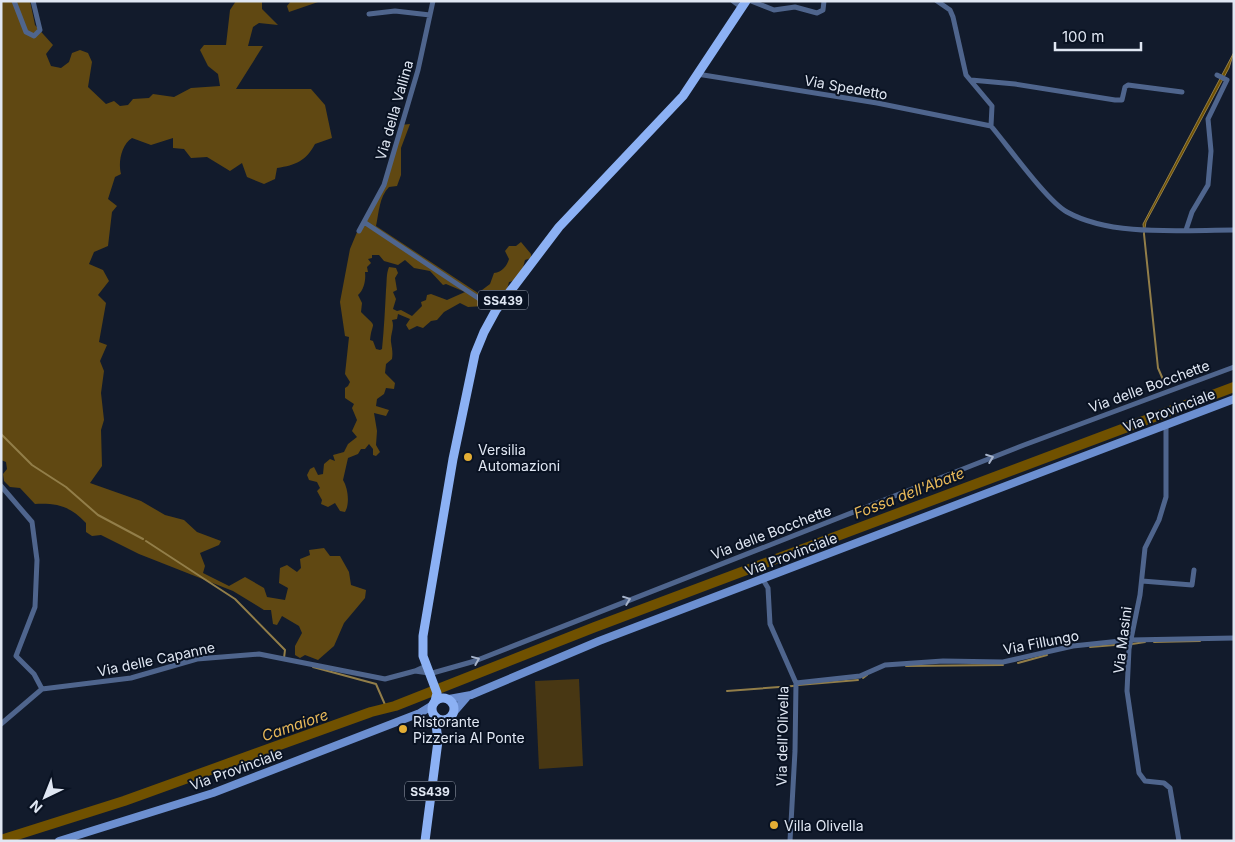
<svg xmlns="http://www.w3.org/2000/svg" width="1235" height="842" font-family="Inter,sans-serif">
  <rect width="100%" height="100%" fill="#121b2c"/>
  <path fill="#483713" d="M579,679L583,766L539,769L535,681Z"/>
  <path fill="#604812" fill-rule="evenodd" d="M1,1H30L35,25L53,45L46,54L51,66L61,68L69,62L72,53L80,50L88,53L92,62L88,87L106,104L114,101L120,106L128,105L133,99L149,98L153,94L174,97L191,88L220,86L218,74L208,66L200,50L204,45H226L230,10L236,1H262V9L278,25L259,23L253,27L248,46H263L236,89H311L325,105L332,138L315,144C306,161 296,165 277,168L275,179L264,184L247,177L242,163L230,171L207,157L191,158L184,149L173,148V138L151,145L132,138C121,145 118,163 121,174L115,177L108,199L117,206L112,212L108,246L94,252L89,264L103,270L109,281L98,295L106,303L99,342L107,345L100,361L104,371L101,393L104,420L101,430L102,466L90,483L141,501L165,515L184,520L197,532L221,541L219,545L200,553L205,566L203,573L229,586L245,577L264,588L267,597L285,600L288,588L279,583L280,568L287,565L297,572L301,568L300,559L310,555L309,550L324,548L330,556H340L349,572L351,585L366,590L365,598L344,623L334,646L318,660L305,655L300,658L295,655V646L302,633L299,626L282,616L277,625L273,624L271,610H264L233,591L139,554L101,535L92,536L86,532V523C70,506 57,503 35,504L20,488L10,487L4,481L3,474L7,469L6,462L1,460Z
    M291,1H321L289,12L287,6Z
    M410,124L401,148V175L397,186L389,187C379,197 379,213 376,226L478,293L490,284L494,273C502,272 507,266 509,259L505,251L509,246H516L521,242L531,254V258L525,260C523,268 519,281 509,282L506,293L502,292L499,298L493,301L487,298L484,306L468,307L460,303L444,312L437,320L431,321L423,328L417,326L409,330L406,325L410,319L398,314L397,319L392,320C395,328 390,334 391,342C392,349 393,352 392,359L386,364L385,373L395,383L394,389L386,388L384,394L377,399L376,406L389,410L386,416L374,413L377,431L376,445L380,452L376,456L373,455V449L369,444L365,449H361L358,454L348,458L343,480C348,488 350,504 345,512L340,511L335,503L328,507L321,504L322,500L317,491L320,488L317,482L309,480L307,475L310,469L314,467L318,475L323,474L324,464L330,459L335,461L333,455L344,452L348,444L357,437L352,431L357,420L352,408L354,404L345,398V388L348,386L350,382L345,374L349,337L345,336L340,302L350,249L360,225L383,184L401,125ZM372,255H379L384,261L398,265L405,260L414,268L430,271L443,285L446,284L465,292L447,300L431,294L427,295L426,300L421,302L422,306L412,316L401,310L397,311L393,309L396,299L393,292L397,290L395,278L398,273L396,268L389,267C386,274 387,282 386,290C385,309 384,329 382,349L380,350L376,349L373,341L370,340C372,319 379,330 361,312L362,303L358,295C364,290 366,280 365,272H368L367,267L371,263L368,259L372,258Z"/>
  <path fill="#705100" stroke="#927e49" d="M1234,52L1229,68L1146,222L1144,234L1143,224Z"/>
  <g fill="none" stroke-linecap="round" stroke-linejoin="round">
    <path stroke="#927e49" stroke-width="2" d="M1144,234L1158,368L1165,384
      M1,434L32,465L66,487L98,515L143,539
      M146,541L235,599L285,650L284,658
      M1154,642L1200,641
      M1132,644L1145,642
      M1090,647L1127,644
      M1018,663L1047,655
      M906,666L1003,665
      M313,667L376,684L386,707
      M863,678L867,675
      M798,685L858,680
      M727,691L793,686"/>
    <path stroke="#705100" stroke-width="10" d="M1,840L124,801L371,712L395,706L595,627L1234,387"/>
    <path stroke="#4f658d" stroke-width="5" d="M14,1L26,32L34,36L40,30L33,1
      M733,1L741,7
      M751,1L774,10L795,7L817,13L823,10L824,1
      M937,1L950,10L953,17L966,75L992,106L991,126
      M369,14L395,11L430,15
      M697,74L877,103L991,126
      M971,80L1015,84L1115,100H1122L1125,87L1128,85L1182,92
      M991,126C1008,146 1047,201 1067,212C1112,237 1183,230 1234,230
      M364,222L496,310
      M1186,230L1192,212L1208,185L1211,151L1208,119L1227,80L1217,75
      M359,231L384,185L418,70L433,1
      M1166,424V497L1159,520L1145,548L1140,595L1129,649L1127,691L1139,773L1145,781L1164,783L1170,788L1179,841
      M1,486L32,522L37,560L35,607L16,656L34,674L42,689
      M762,578L768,588L770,624L796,683L795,751L790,841
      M1142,581L1192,585L1194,570
      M426,666L415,671L429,673
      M429,674L475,661L1024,445L1234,367
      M796,683L860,676L885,665L943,661L1003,662L1073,646L1130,640L1234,638
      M1,724L42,689L131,678L197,659L259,654L385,679L415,671"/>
    <path stroke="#6c8fd0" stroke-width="8" d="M449,699L471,695L599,641L1234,399
      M454,712L467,697
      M59,841L213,793L420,713L433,705"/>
    <path stroke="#8cb1f4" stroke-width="9" d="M432 709a11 11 0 1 1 22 0a11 11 0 1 1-22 0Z
      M435,701L437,693L423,656V636L453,459L475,354L484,332L496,310L559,227L683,96L746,1
      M425,841L438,741L435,716"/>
  </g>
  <defs><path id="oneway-chevron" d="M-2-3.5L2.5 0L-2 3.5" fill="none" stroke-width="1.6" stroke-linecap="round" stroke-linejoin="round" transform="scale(1.25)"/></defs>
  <g stroke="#a6b3ca">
    <use href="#oneway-chevron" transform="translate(990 458) rotate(-21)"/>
    <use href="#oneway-chevron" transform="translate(627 600) rotate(-21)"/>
    <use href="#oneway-chevron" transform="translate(476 660) rotate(-22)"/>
  </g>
  <g fill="#e4ae35" stroke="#091222" stroke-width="2">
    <circle cx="468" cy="457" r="5"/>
    <circle cx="403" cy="729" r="5"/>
    <circle cx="774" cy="825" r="5"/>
  </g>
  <g text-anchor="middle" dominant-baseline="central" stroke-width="4" stroke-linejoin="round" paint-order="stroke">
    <g fill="#091222" stroke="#a0a7b4" stroke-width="1">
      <rect x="478" y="290.5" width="50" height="19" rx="4"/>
      <rect x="405" y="781.5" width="50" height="19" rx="4"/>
    </g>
    <g font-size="12" font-weight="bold" fill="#e0e7f3">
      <text x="503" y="300">SS439</text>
      <text x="430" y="791">SS439</text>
    </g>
    <g font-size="14" fill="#e0e7f3" stroke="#091222">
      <text transform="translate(846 87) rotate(10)">Via Spedetto</text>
      <text transform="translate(394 110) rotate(-74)">Via della Vallina</text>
      <text transform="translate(1149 386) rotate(-20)">Via delle Bocchette</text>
      <text transform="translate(1169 410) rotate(-21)">Via Provinciale</text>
      <text transform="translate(771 532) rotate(-21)">Via delle Bocchette</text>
      <text transform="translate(791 554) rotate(-21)">Via Provinciale</text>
      <text transform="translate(1122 640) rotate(-83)">Via Masini</text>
      <text transform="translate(1041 642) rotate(-11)">Via Fillungo</text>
      <text transform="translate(156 659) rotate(-12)">Via delle Capanne</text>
      <text transform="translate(782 736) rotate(-89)">Via dell'Olivella</text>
      <text transform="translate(236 769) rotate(-20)">Via Provinciale</text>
    </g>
    <g font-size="14" fill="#e0e7f3" stroke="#091222" text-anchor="start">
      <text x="478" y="449">Versilia<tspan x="478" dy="16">Automazioni</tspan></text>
      <text x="413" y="721">Ristorante<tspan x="413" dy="16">Pizzeria Al Ponte</tspan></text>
      <text x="784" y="825">Villa Olivella</text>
    </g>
    <g font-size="15" font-style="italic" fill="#e8b95a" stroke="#091222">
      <text transform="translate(909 493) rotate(-21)">Fossa dell'Abate</text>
      <text transform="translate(295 725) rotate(-19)">Camaiore</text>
    </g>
  </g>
  <rect width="1235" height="842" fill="none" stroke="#e0e7f3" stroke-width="5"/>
  <g transform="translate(45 797) rotate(223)" stroke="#091222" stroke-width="4" paint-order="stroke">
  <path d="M0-4L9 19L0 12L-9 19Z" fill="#e0e7f3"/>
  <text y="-8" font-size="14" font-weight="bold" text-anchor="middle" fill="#e0e7f3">N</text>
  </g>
  <path d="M1055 42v8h86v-8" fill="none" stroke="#e0e7f3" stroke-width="2.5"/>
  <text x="1062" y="42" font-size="15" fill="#e0e7f3" stroke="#091222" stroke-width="4" paint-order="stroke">100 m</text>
</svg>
